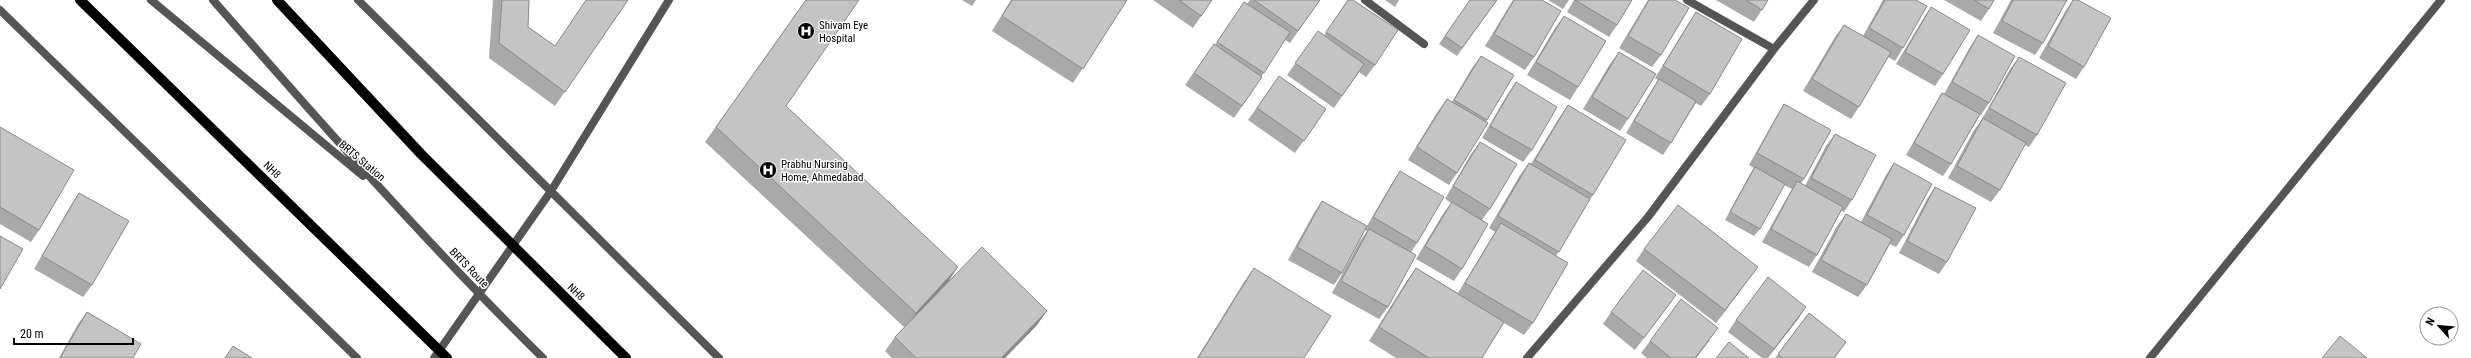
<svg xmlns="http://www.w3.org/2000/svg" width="2471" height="358" font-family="'Roboto Condensed',sans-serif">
  <rect width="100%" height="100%" fill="#fff"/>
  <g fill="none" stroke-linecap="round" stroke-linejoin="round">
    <path stroke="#555" stroke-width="8" d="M151,0L363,176
      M213,0C320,122 427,244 543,358"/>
    <path stroke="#555" stroke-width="8" d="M1365,0L1424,44
      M1687,0L1774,49
      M1527,358L1648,217L1774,49L1814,0
      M2150,358L2441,0"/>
    <path stroke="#555" stroke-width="8" d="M358,0L719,358
      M0,10L357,358
      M434,358L551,191L669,0"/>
    <path stroke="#000" stroke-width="10" d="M80,0L447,358
      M277,0L421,154L626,358"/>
  </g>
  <path fill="#a9a9a9" d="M493,0H529L528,27L555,46L628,0L555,106L489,58Z
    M806,0L786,106L948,282L938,292L1037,325L1005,358H892L885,351L895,337L904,327L705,142Z
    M962,0H976L972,6Z
    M1011,0H1127L1073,83L992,31Z
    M1153,0H1212L1193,28Z
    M1250,0H1320L1290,43L1285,40L1261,77H1262L1234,118L1185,85L1214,44L1215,45L1244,2L1247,4Z
    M1348,0L1375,65L1366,77L1359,72L1334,108L1287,75L1318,31L1324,35Z
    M1385,0H1399L1395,7Z
    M1470,0H1497L1457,56L1439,44Z
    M1513,0H1542L1534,57L1525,70L1485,46Z
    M1548,0H1569L1563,9Z
    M1574,0H1632L1617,25L1609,37L1567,12Z
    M1648,0H1675L1661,55L1652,67L1619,48Z
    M1716,0H1768L1754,22Z
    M1883,0H1916L1903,48L1895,61L1888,57L1859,107L1851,119L1803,91L1835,37L1844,25L1863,36Z
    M1944,0H1994L1989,9L1981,21Z
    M2011,0H2067L2043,43L2035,55L1993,33Z
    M2073,0L2084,67L2076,79L2039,58L2066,10Z
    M1931,7L1943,74L1935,86L1896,64L1923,19Z
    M1696,12L1710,94L1701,106L1696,103L1671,143L1663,155L1626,133L1651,91L1658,80L1655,78L1688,24Z
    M1564,16L1578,87L1570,100L1527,75L1555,28Z
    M1978,35L1989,103L1981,115H1980L1951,164L1943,176L1906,155L1934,106L1942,93L1944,94L1970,47Z
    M1619,52L1628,119L1620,131L1583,109L1610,64Z
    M1481,56L1487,120L1457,173L1449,185L1408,160L1438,111L1447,99L1452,102L1472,68Z
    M2019,57L2037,135L2029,147L2025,145L2000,190L1991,202L1948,178L1974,130L1981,121L2010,69Z
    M1279,76L1326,109L1295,153L1248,120Z
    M1516,82L1532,150L1523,162L1482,138L1507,95Z
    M1784,104L1804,179L1801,183L1805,186L1826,146L1835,134L1852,200L1844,212L1841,211L1817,255L1809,267L1762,242L1789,194L1792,189L1784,185L1760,229L1754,236L1725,220L1750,174L1754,168L1749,165L1776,117Z
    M1568,105L1593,195L1586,205L1556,256L1533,323L1524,335L1504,323L1482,358H1396L1369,341L1406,282L1416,268L1458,293L1495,232L1489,228L1520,175L1529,163L1531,164L1559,118Z
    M0,127L39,230L31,242L0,224Z
    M1480,142L1490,209L1482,220L1462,269L1454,281L1416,259L1443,214L1451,203L1445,199L1471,154Z
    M1894,163L1904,235L1896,247L1890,244L1867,285L1858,297L1812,272L1837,226L1846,214L1861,222L1886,175Z
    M1400,171L1417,243L1411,252L1388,307L1379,319L1332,293L1360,241L1367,231L1365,230L1342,273L1334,285L1288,260L1314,213L1322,201L1367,226L1392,183Z
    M1935,187L1947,262L1939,274L1899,253L1927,199Z
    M79,193L92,285L83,297L34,269L71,205Z
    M1644,249L1749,279L1716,323L1636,261Z
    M1254,268L1304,358H1197L1244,282Z
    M1667,307L1635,350L1603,324L1611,312Z
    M87,312L133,358H59L78,324Z
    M1809,313L1846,342L1835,358H1775Z
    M1798,319L1768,358H1762L1728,332L1736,320Z
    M1710,340L1696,358H1647L1641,353L1650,341Z"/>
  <path fill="#898989" d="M958,267L948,282L906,328L916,313Z
    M1758,267L1716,323L1725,310Z
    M1806,307L1798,319L1767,358L1774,349Z
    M1047,311L1037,325L1005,358H1001Z
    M1718,328L1696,358H1695Z"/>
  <path fill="#c4c4c4" stroke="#898989" d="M502,0H529L528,27L555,46L586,0H628L565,92L499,43Z
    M806,0H859L786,106L958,267L916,313L716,127Z
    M1012,0H1127L1083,69L1002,16Z
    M1179,0H1212L1201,16Z
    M1254,0H1320L1298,31Z
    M1348,0H1353L1398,30L1375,65L1326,32Z
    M1470,0H1497L1462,48L1445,36Z
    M1514,0H1542L1561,11L1534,57L1494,34Z
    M1575,0H1632L1617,25Z
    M1649,0H1675L1689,8L1661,55L1628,36Z
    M1746,0H1768L1762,10Z
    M1885,0H1916L1927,6L1903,48L1869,28Z
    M1974,0H1994L1989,9Z
    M2013,0H2067L2043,43L2002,21Z
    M2073,0H2078L2111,18L2084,67L2048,46Z
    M1244,2L1290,32L1264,73L1217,42Z
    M1931,7L1970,30L1943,74L1905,52Z
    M1696,12L1742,39L1710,94L1663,66Z
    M1564,16L1606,41L1578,87L1536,62Z
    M1844,25L1891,52L1859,107L1812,79Z
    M1318,31L1364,64L1342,96L1295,63Z
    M1978,35L2015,56L1989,103L1952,82Z
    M1214,44L1262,77L1242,106L1194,73Z
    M1619,52L1656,74L1628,119L1592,97Z
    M1481,56L1514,75L1487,120L1454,100Z
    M2019,57L2066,83L2037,135L1989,108Z
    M1279,76L1326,109L1304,141L1257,108Z
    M1659,79L1696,101L1671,143L1634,121Z
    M1516,82L1557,107L1532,150L1490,126Z
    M1942,93L1980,114L1951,164L1914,143Z
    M1447,99L1488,123L1457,173L1417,147Z
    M1784,104L1831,130L1804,179L1757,153Z
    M1568,105L1626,140L1593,195L1535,160Z
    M1983,118L2026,143L2000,190L1957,166Z
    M0,127L74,170L39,230L0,207Z
    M1835,134L1876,155L1852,200L1811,178Z
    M1480,142L1517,164L1490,209L1453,186Z
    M1529,163L1590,199L1559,252L1498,216Z
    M1894,163L1932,184L1904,235L1867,215Z
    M1755,167L1785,184L1760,229L1730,212Z
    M1400,171L1444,197L1417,243L1373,217Z
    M1797,181L1843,207L1817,255L1771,229Z
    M1935,187L1976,208L1947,262L1907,241Z
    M79,193L129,221L92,285L42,256Z
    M1322,201L1367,226L1342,273L1297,247Z
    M1452,202L1488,224L1462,269L1425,246Z
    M1678,205L1758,267L1725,310L1644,249Z
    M1846,214L1892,239L1867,285L1821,260Z
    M1501,223L1568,263L1533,323L1465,283Z
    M1369,229L1416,255L1388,307L1341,281Z
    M0,236L23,249L0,289Z
    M982,247L1047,311L1001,358H916L895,337Z
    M1254,268L1331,316L1304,358H1198Z
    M1416,268L1504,322L1482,358H1429L1379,327Z
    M1643,270L1676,295L1644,338L1611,312Z
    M1768,277L1806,307L1774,349L1736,320Z
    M1681,299L1718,328L1695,358H1671L1650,341Z
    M87,312L141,344L133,358H60Z
    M1809,313L1846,342L1834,358H1783L1778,354Z
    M2340,336L2367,358H2322Z
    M1729,342L1749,358H1716Z
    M233,346L252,358H225Z"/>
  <defs>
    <g id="hospital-disc" transform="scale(0.9)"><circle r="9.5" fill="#000" stroke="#fff"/><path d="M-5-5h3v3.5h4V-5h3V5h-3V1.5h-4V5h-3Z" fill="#fff"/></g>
  </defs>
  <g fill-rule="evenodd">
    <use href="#hospital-disc" x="806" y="31"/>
    <use href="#hospital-disc" x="768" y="170"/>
  </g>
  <g text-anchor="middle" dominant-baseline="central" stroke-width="3" stroke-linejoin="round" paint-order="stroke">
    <g font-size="11" fill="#000" stroke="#fff" text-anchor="start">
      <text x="819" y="25">Shivam Eye<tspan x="819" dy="13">Hospital</tspan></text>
      <text x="781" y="164">Prabhu Nursing<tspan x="781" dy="13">Home, Ahmedabad</tspan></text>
    </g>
    <g font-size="11" fill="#000" stroke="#fff">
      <text transform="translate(362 161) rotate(40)">BRTS Station</text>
      <text transform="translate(272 170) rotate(44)">NH8</text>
      <text transform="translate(469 268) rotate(46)">BRTS Route</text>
      <text transform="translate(576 292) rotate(44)">NH8</text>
    </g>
  </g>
  <g transform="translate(2439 326) rotate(297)"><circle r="19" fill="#ffffff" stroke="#999999"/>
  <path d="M0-3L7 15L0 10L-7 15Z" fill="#000000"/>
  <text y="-6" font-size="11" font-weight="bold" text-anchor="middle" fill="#000000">N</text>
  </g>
  <path d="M14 338v6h119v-6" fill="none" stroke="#000000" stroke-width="2"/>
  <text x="20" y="338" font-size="12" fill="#000000" stroke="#ffffff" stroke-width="3" paint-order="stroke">20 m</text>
</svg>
